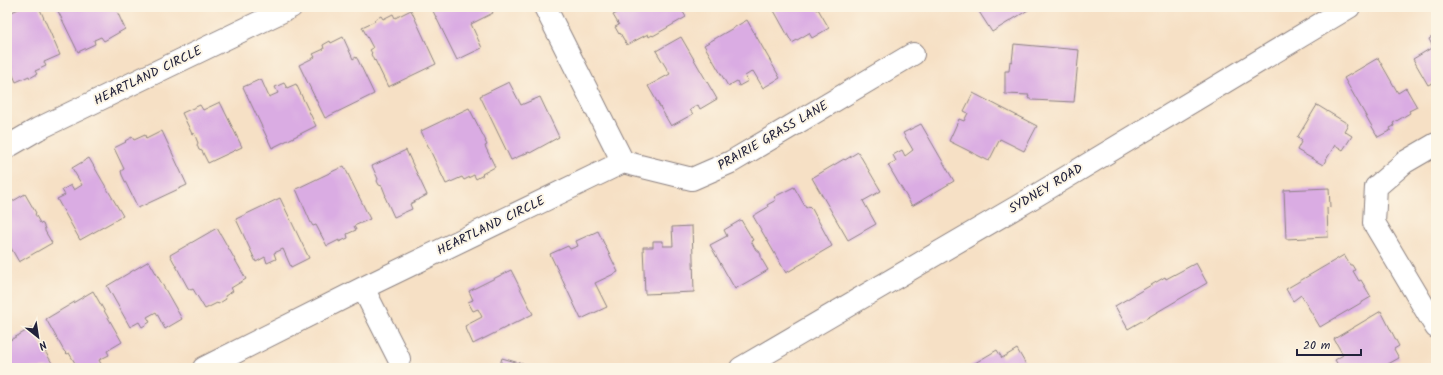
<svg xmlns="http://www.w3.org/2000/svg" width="1443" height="375" font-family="Kalam,sans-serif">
  <rect width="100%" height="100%" fill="#fcf5e5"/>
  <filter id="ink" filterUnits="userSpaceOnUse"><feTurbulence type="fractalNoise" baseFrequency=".025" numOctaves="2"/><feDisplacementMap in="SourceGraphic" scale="8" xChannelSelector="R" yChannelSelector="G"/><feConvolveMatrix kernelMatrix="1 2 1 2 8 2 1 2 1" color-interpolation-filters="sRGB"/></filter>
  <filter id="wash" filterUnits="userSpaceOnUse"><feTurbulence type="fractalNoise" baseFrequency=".012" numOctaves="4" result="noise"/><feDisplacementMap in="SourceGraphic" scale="16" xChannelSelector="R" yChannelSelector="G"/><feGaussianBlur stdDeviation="0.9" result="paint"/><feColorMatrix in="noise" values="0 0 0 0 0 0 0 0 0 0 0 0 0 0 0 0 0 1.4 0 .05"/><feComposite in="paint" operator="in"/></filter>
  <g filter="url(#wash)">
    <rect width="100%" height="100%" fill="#f6e0c5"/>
    <g id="blocks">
      <path fill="#daace3" d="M23,7H39L60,55L44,62L46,66L35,71L37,74L30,78L29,76L16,82L7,61V14Z
        M56,7H115L125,29L104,41L101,37L94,40L95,44L78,52Z
        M431,7H490L493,13L471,24L482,48L457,60Z
        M614,7H680L686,17L653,36L652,35L649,37L648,34L627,45L620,33L619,34L615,27L619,25L613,15L617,13Z
        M772,7H815L816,10L818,9L829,28L812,38L809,33L792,43Z
        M976,7H1033L992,32Z
        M411,10L436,64L388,87L375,60L374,61L371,54L372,53L370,50L373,48L362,27L375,21L374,20L381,16L383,19L393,14L395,18Z
        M747,20L780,78L763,88L753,71L745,76L748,81L739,86L737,81L728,86L704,45Z
        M1436,34V81L1428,85L1413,59L1433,47L1429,39Z
        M343,37L353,59L356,57L358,60L374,94L325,118L299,65L315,57L313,54L324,49L323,45L330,41L331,43Z
        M681,37L717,99L700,109L698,105L690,110L693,114L671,126L648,86L670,74L656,51Z
        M1014,44L1079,50L1074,102L1032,100L1028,98L1029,95L1005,94V71H1009L1010,61L1012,62Z
        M1378,58L1398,93L1406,88L1417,107L1409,111L1410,113L1393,123L1394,126L1390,128L1391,130L1378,137L1344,78Z
        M261,79L269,97L278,93L275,87L284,83L287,88L296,84L316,126L272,148L243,87Z
        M509,82L521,105L540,97L559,137L530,153L529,152L511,160L480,96Z
        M973,93L1037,126L1024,151L1000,139L989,161L949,141L959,119L964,121L968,113L964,111Z
        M220,102L242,147L208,163L202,151L199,150L197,145L198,143L194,133L192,134L182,113L200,105L203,110Z
        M1317,105L1348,124L1344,131L1352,136L1343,150L1335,145L1323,165L1297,150L1302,140L1297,138Z
        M469,108L486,141H485L487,145L485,146L495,167L482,174L483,175L476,179L474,175L464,180L462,177L446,184L421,131Z
        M921,124L954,181L912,206L888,165L896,161L893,155L902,150L905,156L913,150L903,133Z
        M162,131L187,185L138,208L122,175L121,171L124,169L114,148L126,142L125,141L132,137L134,140L145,135L146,139Z
        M406,150L427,195L410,204L412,209L394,217L385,197L386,196L382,186L379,185L377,181L378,179L372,166Z
        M858,152L881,191L863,201L876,224L848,240L812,178L844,159L845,160Z
        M89,158L123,216L80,240L57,199L65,195L62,190L71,185L74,190L82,185L72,168Z
        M344,166L370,219L354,226L356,230L347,234L348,238L339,242V240L327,246L316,225L313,226L311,223L296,189Z
        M794,187L806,208L809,206L812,209L832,246L786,273L753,216L768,207L767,205L776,200L774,197Z
        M1329,188L1330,207L1327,208L1328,237L1286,239L1284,190Z
        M25,194L36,213L35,214L40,223L43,224L45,229V231L52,243L19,262L7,241V211L11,209L8,204Z
        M280,198L309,258L291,267L283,249L274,253L276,259L267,263L265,257L256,262L236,219Z
        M741,220L753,240L751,241L756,250L759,251L761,255V258L768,270L735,289L710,245L727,236L724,230Z
        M692,226L694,292L645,294L643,247H653V241H663V246H673L672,227Z
        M217,228L246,279L231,288L233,291L225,296L226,299L218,304L217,303L205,309L193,289L191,290L188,288L170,255Z
        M598,231L618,272L595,283L607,307L581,319L550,254L568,246L570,249L578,246L576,241Z
        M1344,255L1350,265H1352L1355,270L1353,271L1359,281L1361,280L1371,297L1320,327L1301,295L1293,301L1286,289Z
        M149,261L182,319L165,329L156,312L147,317L150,322L142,327L139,322L130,327L107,286Z
        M1196,263L1207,283L1128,329L1115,306L1165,277L1166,279Z
        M511,270L533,314L473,344L465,326L482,317L478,309L473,311L468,302L473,300L469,291Z
        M93,291L122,342L107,351L109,355L99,360L101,364L94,368L93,366L90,368H78L69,353L67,354L64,351L46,319Z
        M1381,311L1399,346L1394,349L1399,358L1381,368H1351L1349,365L1344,368H1340L1335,360L1343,355L1334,339Z
        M31,328L55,368H7V342Z
        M1017,349L1028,368H971L970,366L997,350L1002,358Z
        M502,358L536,368H499Z"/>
    </g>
  </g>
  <g filter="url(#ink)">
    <use href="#blocks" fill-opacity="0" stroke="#8c8180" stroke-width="1"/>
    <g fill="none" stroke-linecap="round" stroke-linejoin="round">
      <g stroke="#8c8180" stroke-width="24">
        <path id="minor" d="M545,7L623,162
          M1436,144L1405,162L1376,187L1374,223L1436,327
          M7,147L38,129L291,7
          M623,162L692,179L731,162L913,54
          M363,288L399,359
          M204,368L363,288L623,162
          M741,368L1027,201L1349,7"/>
      </g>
      <use href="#minor" stroke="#fff" stroke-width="22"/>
    </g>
  </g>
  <g text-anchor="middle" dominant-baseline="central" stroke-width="4" stroke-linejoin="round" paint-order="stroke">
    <g font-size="13" fill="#22223b" stroke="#fcf5e5">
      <text transform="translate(148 76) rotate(-26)">HEARTLAND CIRCLE</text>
      <text transform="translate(773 136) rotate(-30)">PRAIRIE GRASS LANE</text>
      <text transform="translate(1046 189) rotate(-31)">SYDNEY ROAD</text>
      <text transform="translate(491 226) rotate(-26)">HEARTLAND CIRCLE</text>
    </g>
  </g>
  <rect width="1443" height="375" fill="none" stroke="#fcf5e5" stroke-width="24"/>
  <g transform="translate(38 337) rotate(150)" stroke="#fcf5e5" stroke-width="3" paint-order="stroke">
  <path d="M0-3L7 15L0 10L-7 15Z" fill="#22223b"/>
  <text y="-6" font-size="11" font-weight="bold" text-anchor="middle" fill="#22223b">N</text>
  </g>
  <path d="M1297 349v6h64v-6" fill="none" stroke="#22223b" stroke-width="2"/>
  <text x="1303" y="349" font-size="12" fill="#22223b" stroke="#fcf5e5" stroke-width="3" paint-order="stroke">20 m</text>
</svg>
